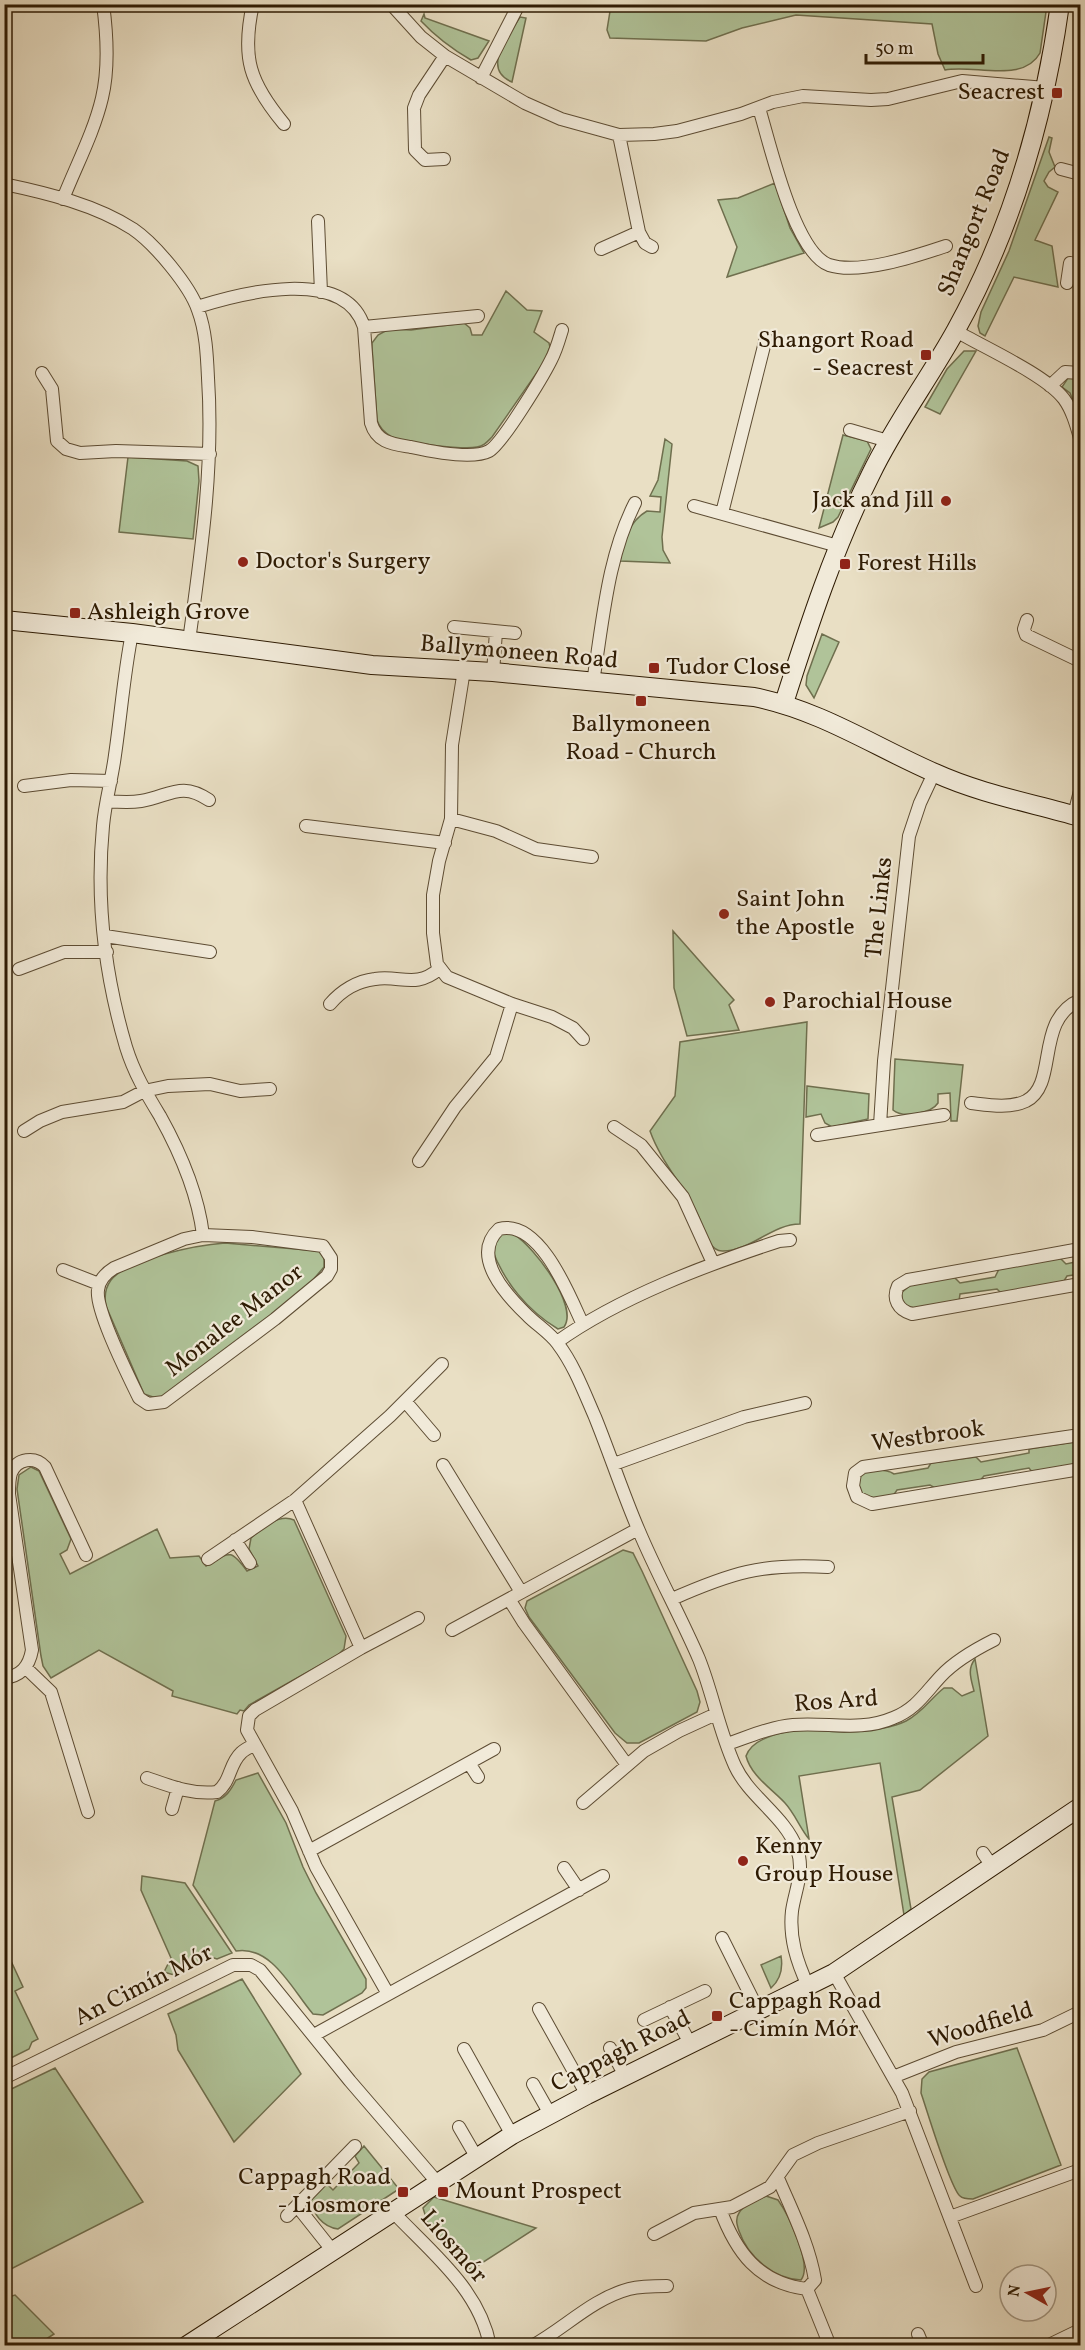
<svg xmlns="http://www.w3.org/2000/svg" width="1085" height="2350" font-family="Vollkorn,serif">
  <rect width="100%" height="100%" fill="#e9dfc4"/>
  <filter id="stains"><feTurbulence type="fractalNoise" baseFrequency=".00333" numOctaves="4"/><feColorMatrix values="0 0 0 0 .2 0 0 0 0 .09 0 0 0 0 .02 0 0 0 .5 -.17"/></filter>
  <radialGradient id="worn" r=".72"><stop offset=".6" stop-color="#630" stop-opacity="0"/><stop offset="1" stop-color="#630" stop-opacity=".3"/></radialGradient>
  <path fill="#b0c399" stroke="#6f6f4e" stroke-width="1.5" d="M611,5V4L1047,5L1040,53C1023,84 973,64 945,70L938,54L932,24L796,15L742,28L706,41L610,38L607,30Z
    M424,14L425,18L489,41L478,58L471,60C452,49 436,37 421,21Z
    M520,17L526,18L512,82C481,69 508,37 520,17Z
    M1049,137L1052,138L1049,152L1055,167L1049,172L1044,181L1048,187L1058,192L1035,240L1052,246L1058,287L1014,277L985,336L980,333L978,326L981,312L1009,251Z
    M775,183L790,228L804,253L727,277L737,247L718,200L738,198Z
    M506,291L527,310L542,311L534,332L549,343L550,347L545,361L492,437C487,442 484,446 477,447C464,450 404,443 392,437C385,433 379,427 377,420L372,347V343L378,335L389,329L411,330L464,323L470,328L472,335H482Z
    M964,351H976L940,414L925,407L947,369Z
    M1080,377V418L1070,393L1062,387L1068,378Z
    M843,435L867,441L871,449L838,517L833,522L819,528Z
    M665,439L672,444L662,537L663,550L670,563L620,561C624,541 628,522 647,511L660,512L661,497L650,496L658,480Z
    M128,457L187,461L198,466L199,481L193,539L119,532Z
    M822,634L839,642L814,698L806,685L807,676Z
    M673,931L734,1000L729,1005L739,1030L687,1036L674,988Z
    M807,1022L800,1224C772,1224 751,1251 723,1251C708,1252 703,1225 698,1215C684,1186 661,1162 650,1131L675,1096L680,1042Z
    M895,1059L963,1065L957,1121H951L950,1093L938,1094V1103C931,1114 902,1118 893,1110Z
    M807,1086L869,1094L868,1119L832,1127L825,1123L821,1114L806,1117Z
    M501,1233C505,1233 511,1233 515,1235C534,1247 579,1306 564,1327L558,1329C528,1311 504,1282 492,1249Z
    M225,1243L319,1251L324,1257V1267L312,1281L287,1303L164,1396L156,1398L144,1394L106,1306C104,1296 105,1288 111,1280C129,1258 198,1245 225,1243Z
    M1060,1258L1066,1264L1080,1261V1274L1067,1276L1064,1281L1002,1294L997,1289L960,1294L959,1301L913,1309L903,1304L901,1293L912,1284L954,1277L960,1283L995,1277L999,1269Z
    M1080,1441V1465L1033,1473L1029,1468L984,1476L978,1483L935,1488L930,1485L897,1490L893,1496L874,1498L862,1495C861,1491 857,1484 858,1480C861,1467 886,1469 894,1474L928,1468L931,1463L976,1457L981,1462L1029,1453V1449Z
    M31,1467L39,1471L71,1539L67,1550L60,1554L70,1574L157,1529L170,1558L199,1556L206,1566C230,1552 230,1548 247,1571L258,1566L249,1549L251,1538C262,1528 279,1513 294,1520L346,1636L344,1649L338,1655L249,1705L244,1711L240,1710L237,1714L172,1696L173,1691L99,1650L51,1678L43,1666L41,1656L17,1489L19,1475Z
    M623,1550L633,1553L642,1571L697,1691L700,1702L697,1712L639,1743H627L615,1733L529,1617L525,1608L527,1601Z
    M975,1659L988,1736L920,1790L892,1797L911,1909L904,1915L880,1763L799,1776L809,1839C800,1828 795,1814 785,1803C772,1789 751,1776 746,1756C753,1736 789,1730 807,1730C820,1729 834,1733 848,1732C866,1731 890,1729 906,1721C922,1713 931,1698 944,1688H952L962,1696L974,1691C971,1679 967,1669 975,1659Z
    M258,1773L286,1823L303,1867L316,1893L366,1979V1988L362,1993L323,2015L313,2014C293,1991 272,1945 236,1951L193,1885L215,1801C226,1798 231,1790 236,1780Z
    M142,1876L185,1883L232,1953L217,1959L211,1957L174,1975L164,1972L171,1958L141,1890Z
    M5,1948L23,1987L15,1991L38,2039L32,2042L29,2049L5,2061Z
    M781,1956C783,1968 781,1979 771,1988L761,1965Z
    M242,1979L301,2074L234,2142L178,2050L176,2035L168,2014Z
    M1017,2048L1061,2165L973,2199C969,2199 963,2199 960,2196C950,2188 927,2110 921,2093L922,2079L929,2072Z
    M55,2068L143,2202L5,2272V2092Z
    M364,2146L399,2189L338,2229C323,2227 312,2214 311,2198L326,2183L333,2190L359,2163L355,2156Z
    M766,2196L778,2200C788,2214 813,2265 801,2280C774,2279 748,2257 739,2231C737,2225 735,2219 739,2213C743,2205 757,2200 766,2196Z
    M434,2197L536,2228L471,2270L428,2224L423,2208Z
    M15,2295L54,2334L37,2345L34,2344L32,2345H8L5,2341V2298Z"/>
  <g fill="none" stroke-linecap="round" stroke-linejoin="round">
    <g stroke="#5d4c33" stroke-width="14">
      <path id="street" d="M253,4C241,58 250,83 284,124
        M391,4L421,37L445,56L525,103L561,119L619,135L654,134L677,131L741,114L773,102L803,96L871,100L888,99L962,81L1046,88
        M1078,4L1080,5
        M481,78L519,4
        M759,108C770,144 794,252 829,265C860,275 916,256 946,246
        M619,135L639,232L645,243L652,247
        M444,159L425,160L415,150L414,108L419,95L445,56
        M1061,169L1080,174
        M4,184C47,193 96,205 133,229C155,244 190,286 198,310C206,331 207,356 208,378C214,467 201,553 189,641
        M63,199C76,166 94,132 102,98C109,69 107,34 103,4
        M318,221L321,292
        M601,249L639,232
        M1067,283L1070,263L1080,265
        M197,307C241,293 345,266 364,327L371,423C377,443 393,444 411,447C429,451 472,460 489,451C502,444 543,376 551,360C556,351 559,340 562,330
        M364,327L478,316
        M956,331C983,347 1046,375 1064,399C1072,410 1076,424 1080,438
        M42,373L52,389L57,441L66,449L80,453L116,451L210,454
        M1050,386L1065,372L1080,373
        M850,430L888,441
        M694,506L838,546
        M722,513L766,338
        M1027,620L1024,629L1026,635L1080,661
        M454,627L515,633
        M132,633C124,673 121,714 115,755C112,779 105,802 103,826C96,899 105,976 126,1047C134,1073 146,1093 160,1116C180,1152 198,1194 203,1235
        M464,670L452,745L451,819L439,861L433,895V933L437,964L447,977L512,1004L552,1017L573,1028L583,1039
        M493,672L496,632
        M593,682C603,622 607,558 635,503
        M24,786L71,780L111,781
        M107,801C118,802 129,803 141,801C170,796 181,781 209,800
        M1074,815L1080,791
        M451,819L496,831L536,849L592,857
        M306,826L445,843
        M105,936L210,952
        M19,969L64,952H107
        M330,1004C341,991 357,981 375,979C400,975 416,989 439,969
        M971,1103C988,1105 1009,1109 1026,1101C1059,1084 1034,1020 1080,1000
        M880,1125L884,1061L909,836L920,803L934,773
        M614,1127L641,1145L683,1197L713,1263
        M24,1131L40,1121L62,1112L123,1102L144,1091L168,1086L210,1084L240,1091L270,1089
        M817,1135L944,1115
        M419,1161L455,1107L496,1057L512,1004
        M203,1235L252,1237L323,1246L331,1258V1269L327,1276L275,1319L164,1402L148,1404L139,1398C129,1377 95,1310 98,1290C99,1280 106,1273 114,1268L184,1239Z
        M1080,1249L908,1280L898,1286C892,1299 898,1310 912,1314L1080,1284
        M63,1270L99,1284
        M583,1325C570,1297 540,1218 499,1229C470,1256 506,1295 528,1316C537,1325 550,1333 558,1344C574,1365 584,1392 595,1417C610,1454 623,1494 639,1531C657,1574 680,1615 699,1659C713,1694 719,1731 735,1766C750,1798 784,1815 797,1849C805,1871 795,1890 792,1911C789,1938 797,1962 808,1986
        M557,1342C620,1297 706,1265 779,1241L790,1240
        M405,1401L434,1435
        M1080,1435L863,1467L855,1473L853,1486L857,1497L872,1504L1080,1469
        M614,1464L744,1417L805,1403
        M443,1465L521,1592
        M295,1500L361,1648
        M235,1540L250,1563
        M208,1559L295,1500L390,1416L442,1364
        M509,1599L524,1623L627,1765
        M672,1599C731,1573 762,1563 828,1567
        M452,1630L638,1529
        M26,1668L51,1692L88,1812
        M4,1678C21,1676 29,1667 32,1650L9,1494C9,1487 9,1479 11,1473C17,1458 35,1456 45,1467L86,1555
        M727,1744C748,1737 770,1727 793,1725C827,1722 861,1732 893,1718C916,1709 925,1693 941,1676C955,1661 976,1649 994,1640
        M469,1763L478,1777
        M147,1778C170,1786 192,1795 217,1792C231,1782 229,1764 241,1753C245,1749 250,1747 254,1745
        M583,1803L644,1751L679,1731L716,1714
        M172,1809L178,1788
        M309,1851L494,1749
        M983,1853L992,1866
        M564,1868L579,1890
        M722,1938L758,2010
        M834,1973L902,2093L976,2286
        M388,1994L316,1867L292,1811L247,1730L249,1716L255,1710L361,1648L418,1618
        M670,2007L690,2043
        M539,2009L587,2095
        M644,2020L705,1991
        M314,2035L603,1876
        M610,2048L625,2076
        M464,2049L512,2135
        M893,2077L956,2052L1043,2030L1080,2012
        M4,2078L233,1965H251L260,1970L350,2081L437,2182
        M533,2084L550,2114
        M459,2127L477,2158
        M297,2206L332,2250
        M720,2209C736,2252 758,2283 807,2289L815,2280C809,2244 792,2211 778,2178
        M394,2213C431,2252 480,2290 490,2346
        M287,2216L355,2146
        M950,2217L1080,2170
        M654,2234L694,2213L732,2207L770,2187L793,2155L818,2143L910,2111
        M807,2289L830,2346
        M918,2334L923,2346
        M532,2346C565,2328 592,2299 629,2289C641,2286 654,2286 667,2286
        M1047,2346L1080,2330"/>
    </g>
    <g stroke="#2e1b03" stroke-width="20">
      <path id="secondary" d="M4,620L132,633L372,665L493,672L754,697C822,711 873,746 935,773C981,794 1032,803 1080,817
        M784,703C809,625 834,548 871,474C895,424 929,379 956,330C1012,229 1044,119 1060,4
        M186,2346L512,2135L587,2095L834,1973L1080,1807"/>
    </g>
    <use href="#street" stroke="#f1ead9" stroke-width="12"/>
    <use href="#secondary" stroke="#f1ead9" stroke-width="18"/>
  </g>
  <g fill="#8f2418" stroke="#f1ead9" stroke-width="2">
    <rect x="1051" y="87" width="12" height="12" rx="3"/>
    <rect x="920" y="349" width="12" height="12" rx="3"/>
    <circle cx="946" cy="501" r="6"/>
    <circle cx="243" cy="562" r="6"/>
    <rect x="839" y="558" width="12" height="12" rx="3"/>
    <rect x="69" y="607" width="12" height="12" rx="3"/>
    <rect x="648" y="662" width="12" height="12" rx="3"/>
    <rect x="635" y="695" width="12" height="12" rx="3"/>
    <circle cx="724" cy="914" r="6"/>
    <circle cx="770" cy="1002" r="6"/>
    <circle cx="743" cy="1861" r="6"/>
    <rect x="711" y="2010" width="12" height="12" rx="3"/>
    <rect x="397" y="2186" width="12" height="12" rx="3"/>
    <rect x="437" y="2186" width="12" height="12" rx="3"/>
  </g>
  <g text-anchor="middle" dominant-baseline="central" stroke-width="4.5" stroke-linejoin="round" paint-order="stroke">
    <g font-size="24" fill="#2e1b03" stroke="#f1ead9" text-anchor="start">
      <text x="1045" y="93" text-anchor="end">Seacrest</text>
      <text x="914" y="341" text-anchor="end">Shangort Road<tspan x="914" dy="28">- Seacrest</tspan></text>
      <text x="934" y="501" text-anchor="end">Jack and Jill</text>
      <text x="255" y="562">Doctor's Surgery</text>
      <text x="857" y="564">Forest Hills</text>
      <text x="87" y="613">Ashleigh Grove</text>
      <text x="666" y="668">Tudor Close</text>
      <text x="641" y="725" text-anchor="middle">Ballymoneen<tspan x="641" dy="28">Road - Church</tspan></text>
      <text x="736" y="900">Saint John<tspan x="736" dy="28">the Apostle</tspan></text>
      <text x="782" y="1002">Parochial House</text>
      <text x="755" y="1847">Kenny<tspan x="755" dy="28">Group House</tspan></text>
      <text x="729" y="2002">Cappagh Road<tspan x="729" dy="28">- Cimín Mór</tspan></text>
      <text x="391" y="2178" text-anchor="end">Cappagh Road<tspan x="391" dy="28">- Liosmore</tspan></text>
      <text x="455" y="2192">Mount Prospect</text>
    </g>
    <g font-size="24" fill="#2e1b03" stroke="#f1ead9">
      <text transform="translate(975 223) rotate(-68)">Shangort Road</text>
      <text transform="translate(519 653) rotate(5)">Ballymoneen Road</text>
      <text transform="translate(880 908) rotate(-84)">The Links</text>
      <text transform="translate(235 1321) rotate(-38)">Monalee Manor</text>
      <text transform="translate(928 1437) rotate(-8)">Westbrook</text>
      <text transform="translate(836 1702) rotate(-4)">Ros Ard</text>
      <text transform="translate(144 1986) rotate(-27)">An Cimín Mór</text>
      <text transform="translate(981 2026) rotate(-17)">Woodfield</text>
      <text transform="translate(621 2052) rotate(-27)">Cappagh Road</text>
      <text transform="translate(453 2247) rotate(49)">Liosmór</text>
    </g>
  </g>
  <rect width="1085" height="2350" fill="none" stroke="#e9dfc4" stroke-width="24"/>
  <rect x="6" y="6" width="1073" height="2338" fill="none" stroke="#2e1b03" stroke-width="3"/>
  <rect x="12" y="12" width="1061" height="2326" fill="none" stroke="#2e1b03" stroke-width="1.5"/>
  <g transform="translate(1028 2293) rotate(279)"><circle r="28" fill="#f1ead9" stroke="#a39783" stroke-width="1.5"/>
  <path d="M0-4.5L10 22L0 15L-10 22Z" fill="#8f2418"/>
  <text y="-9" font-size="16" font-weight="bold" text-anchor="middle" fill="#2e1b03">N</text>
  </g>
  <path d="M866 54v9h117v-9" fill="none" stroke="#2e1b03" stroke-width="3"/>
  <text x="875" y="54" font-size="18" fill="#2e1b03" stroke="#f1ead9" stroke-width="4.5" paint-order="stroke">50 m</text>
  <rect width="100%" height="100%" filter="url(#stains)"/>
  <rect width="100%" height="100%" fill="url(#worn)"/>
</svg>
